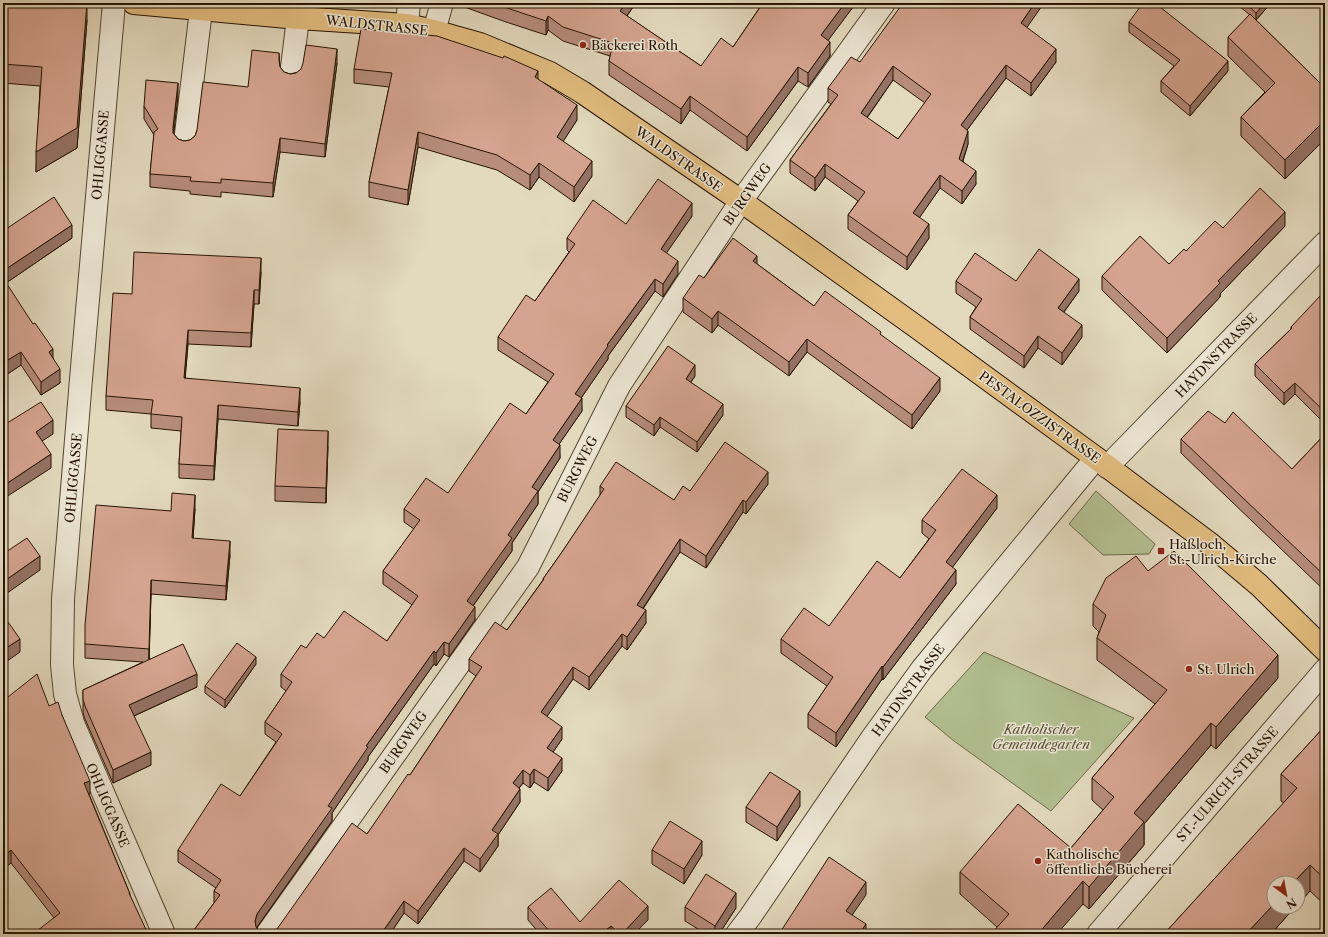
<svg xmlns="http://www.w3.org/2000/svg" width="1328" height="937" font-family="'Libre Caslon Text',serif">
  <rect width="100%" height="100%" fill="#e3dabe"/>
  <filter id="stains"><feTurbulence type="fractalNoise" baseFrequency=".005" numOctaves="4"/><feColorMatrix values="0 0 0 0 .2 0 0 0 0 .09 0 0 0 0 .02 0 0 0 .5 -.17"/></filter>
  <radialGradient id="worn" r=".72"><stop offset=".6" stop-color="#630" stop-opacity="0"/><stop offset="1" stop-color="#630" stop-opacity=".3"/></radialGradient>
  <path fill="#b3c092" stroke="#6c6a4a" d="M1096,491L1155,544L1149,554L1103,555L1069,524Z
    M984,652L1134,718L1051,811L954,741L925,717Z"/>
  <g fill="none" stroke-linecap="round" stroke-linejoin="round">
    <g stroke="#554530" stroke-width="24">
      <path id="minor" d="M114,3L81,379L63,599L62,665L65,694L73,723L164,934
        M407,25L409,3
        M434,31L442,3
        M291,75L298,18
        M185,142L201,10
        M1107,467L1325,243
        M267,934L528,567L619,386L741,201L884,3
        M737,934L750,917L872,738L922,669L1096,458
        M1098,934L1325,670"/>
    </g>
    <g stroke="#261301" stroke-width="24">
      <path id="major" d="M134,3L298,18L407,25L434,31L480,44L550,73L582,92L741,201L918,328L1096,458L1209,543L1259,585L1325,650"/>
    </g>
    <use href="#minor" stroke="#ede7d5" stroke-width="22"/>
    <use href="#major" stroke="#e2bd7f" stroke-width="22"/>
  </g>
  <path fill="#b78d7c" stroke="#261301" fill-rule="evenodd" d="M3,3L87,20L77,148L36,172L40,86L3,83Z
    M456,3H636L627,16L701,66L733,47L760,7L754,3H856L828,40L830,56L808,87L798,81L747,151L690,110L681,124L609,75V61L610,56L563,41L548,30L546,35L506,22L456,4Z
    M1239,3H1271L1256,20L1325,88L1285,179L1241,136V117L1265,92L1228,56V37L1250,15L1239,6Z
    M1129,22L1228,71L1190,116L1161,92V81L1174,66L1129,32Z
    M1027,28L1056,62L1031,96L1006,78L967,130L968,144L963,161L976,184L962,204L940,188L919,218L929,238L907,270L848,229V215L858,201L825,177L815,191L790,173V160L831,104L828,102V88L860,62ZM893,80L925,103L898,139L867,118Z
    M279,53L280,67L284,72L290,74L337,63L325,157L280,152L273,197L221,192V197L190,194V191L150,187V174L154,135L144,119V106L178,96L173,133L178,139L184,141L190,140L195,136L197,130L248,87Z
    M354,69L538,79L577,120L563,141L592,176L574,202L539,177L530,190L497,170L418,147L408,205L369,197V182L389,87L354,83Z
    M692,216L666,253L678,274L663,297L655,291L608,356V359L581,398L582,411L559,444L560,458L538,492V504L512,543V551L473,606L475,620L449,657L444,654L436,666L434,664L368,757V760L332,813V821L257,927V928L259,931L266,934L273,932L277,929L367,834L410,775L476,676L469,671V659L507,630L543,580V579L562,552L600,496V486L674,500L690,491L768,484L746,514L743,512L706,568L680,552L643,609L646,623L627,650L622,646L589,690L573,679L547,716L562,739L553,752L562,771L548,791L534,782L530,788L523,783L519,788L520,802L498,835V846L480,872L464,861L418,924L404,913L390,934H191L214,903V891L216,888L178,862V850L240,796L276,742L265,734V722L286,691L281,687V674L306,648L324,638L387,641L412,605L383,584V571L414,529L404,522V509L448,493L526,414L548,382L498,350V337L535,301L569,252L567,250V238L626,224Z
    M1285,226L1220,294V297L1167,353L1102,290V276L1169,264L1186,251L1223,228Z
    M3,231L72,238L6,283L53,358L60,383L41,395L21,365L3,377Z
    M757,264L814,306L881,335L940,391L912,429L807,352L789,376L718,325L712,333L683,312V298L704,278Z
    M261,272L259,304H254L251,347L188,344L185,378L300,402L298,426L218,419L214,480L179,478V464L181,431L151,428V414L106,410V396L132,294Z
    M956,281H1016L1079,291L1064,312L1082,337L1062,365L1038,348L1024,368L970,329V317L976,307L956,293Z
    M1325,296V424L1295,394L1284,405L1255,376V364L1291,329V327Z
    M695,376L691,382L723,415L697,452L660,427L654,436L626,417V406Z
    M1325,434V591L1181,453V439L1292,469Z
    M328,446L326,503L275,501V486Z
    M997,508L952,567L956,584L883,680L882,679L836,747L808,728V714L827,686L781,653V639L829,626L900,578L929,539L922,533V520Z
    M195,509L193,538L230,555L226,600L151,594L149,659L197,687L134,716L151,765L113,783L85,719L83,712V690L143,662L85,658V644L171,511Z
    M1148,571L1278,678L1216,749L1211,745L1144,824V845L1089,909L1083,904L997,927L960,894V872L1071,848L1103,810L1092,800V778L1155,704L1097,660V638L1099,632L1093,626V604Z
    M256,664L225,708L205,693V686Z
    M3,701L49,706L62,715L90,794H89L130,894V896L54,918L11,863L5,868L3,866Z
    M1325,726V905L1310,891L1298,904V883L1295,907L1271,934H1164L1284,803L1281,801V774Z
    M800,806L777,841L746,822V807Z
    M652,850L702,855L684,884L652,864Z
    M528,907L580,922L648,920L634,934H540L528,920Z
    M685,907L736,908L719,934H706L685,921Z"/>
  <path fill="#957365" stroke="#261301" d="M87,3V20L77,148L36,172V152Z
    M626,3H636L620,25V11Z
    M845,3H856L821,50V35Z
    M1035,3H1044L1021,36V23Z
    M1265,3H1271L1256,20V13Z
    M548,16V30L546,35V21Z
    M830,42V56L808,87V73Z
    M337,49V63L325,157V144Z
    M1056,49V62L1031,96V83Z
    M1228,61V71L1190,116V106Z
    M1006,65V78L961,138V125Z
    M893,66V80L861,126V113Z
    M798,67V81L747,151V137Z
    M538,71V86L535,77Z
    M178,83V96L173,140V127Z
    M690,96V110L681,124V109Z
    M577,105V120L557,151V137Z
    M1325,120V139L1285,179V160Z
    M968,131V144L959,172V159Z
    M418,132V147L408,205V190Z
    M280,138V152L273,197V183Z
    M592,161V176L574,202V187Z
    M539,163V177L530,190V175Z
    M825,164V177L815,191V178Z
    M976,171V184L962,204V191Z
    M940,175V188L913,227V213Z
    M692,203V216L661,261V249Z
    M1285,212V226L1220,294V297L1167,353V338L1218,281Z
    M929,224V238L907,270V257Z
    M72,225V238L3,285V271Z
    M757,256V270L753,261Z
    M261,258V272L259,304V290Z
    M678,261V274L663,297V284Z
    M655,279V291L608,356V359L575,407V394L607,345Z
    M1079,279V291L1058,320V308Z
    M254,290V304L251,347V333Z
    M718,311V325L712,333V319Z
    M1082,325V337L1062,365V353Z
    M188,330V344L184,392V378Z
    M1038,336V348L1024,368V356Z
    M807,339V352L789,376V362Z
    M53,349V363L49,352Z
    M21,352V365L3,377V363Z
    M695,365V376L686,389V379Z
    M60,369V383L41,395V382Z
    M940,378V391L912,429V415Z
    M1295,383V394L1284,405V393Z
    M300,388V402L298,426V412Z
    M582,398V411L553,453V440Z
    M723,404V415L697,452V442Z
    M218,405V419L214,480V466Z
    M660,417V427L654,436V425Z
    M53,420V434L36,445V432Z
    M328,431V446L326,503V488Z
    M560,445V458L538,492V504L512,543V551L467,614V601L508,535L532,487Z
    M51,454V468L3,499V486Z
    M768,472V484L746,514V502Z
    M195,495V509L192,552V538Z
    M997,495V508L946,576V562Z
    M743,500V512L706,568V556Z
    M680,539V552L637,617V605Z
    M230,541V555L226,600V586Z
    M40,556V570L3,596V582Z
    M956,570V584L883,680V667Z
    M151,580V594L149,663V649Z
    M475,607V620L449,657V644Z
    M646,610V623L627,650V637Z
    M622,634V646L589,690V677Z
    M20,639V652L3,664V650Z
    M444,642V654L436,666V653Z
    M434,651V664L368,757V760L332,813V821L257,927L255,933V921L257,914L366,746Z
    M1278,655V678L1216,749V727Z
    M256,657V664L225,708V700Z
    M882,666V679L836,747V733Z
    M573,667V679L541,725V712Z
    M197,674V687L129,718V705Z
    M1211,723V745L1144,824V845L1089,909V887L1134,813Z
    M562,727V739L547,761V748Z
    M151,752V765L113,783V770Z
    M562,758V771L548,791V778Z
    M534,769V782L530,788V775Z
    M523,770V783L513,796V783Z
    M90,781V794L84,796V783Z
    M520,789V802L498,835V846L480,872V859L492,830Z
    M800,791V806L777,841V827Z
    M702,841V855L684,884V869Z
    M464,848V861L418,924V911Z
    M11,850V863L5,868V855Z
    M1310,865V891L1298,904V883H1293Z
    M1083,881V904L1057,934H1038Z
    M866,882V895L846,924V911Z
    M736,893V908L719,934H715V926Z
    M404,901V913L390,934H381Z
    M1274,904V907H1295L1271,934H1246Z
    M648,906V920L634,934H622Z
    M866,924V934H859Z
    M611,926V934H601Z"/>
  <path fill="#d5a490" stroke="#261301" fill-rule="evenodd" d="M3,3H87L77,128L36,152L42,67L3,64Z
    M492,3H626L620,11L701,66L721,38L733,47L763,3H845L821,35L830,42L808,73L798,67L747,137L690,96L681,109L609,61L613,43L563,27L548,16L546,21Z
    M903,3H1035L1021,23L1056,49L1031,83L1006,65L961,125L968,131L959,159L976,171L962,191L940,175L913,213L929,224L907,257L848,215L865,192L825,164L815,178L790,160L838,95L828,88L851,57L860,62ZM893,66L931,94L898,139L861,113Z
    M1143,3H1155L1228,61L1190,106L1161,81L1180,60L1129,22Z
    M1245,3H1265L1256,13Z
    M1250,14L1325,88V120L1285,160L1241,117L1275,83L1228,37Z
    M361,29L437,36L503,58L504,56L538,71L535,77L577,105L557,137L592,161L574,187L539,163L530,175L497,155L418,132L408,190L369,182L392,73L354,69Z
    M306,45L337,49L325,144L280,138L273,183L221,179V183L190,181L191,177L150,174L154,132L158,129L144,106L146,80L178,83L173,127V133L178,139L184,141L190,140L195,136L197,130L203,82L248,87L252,50L279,53V60L280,67L284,72L290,74L296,73L301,69L303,63Z
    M658,179L692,203L661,249L678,261L663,284L655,279L607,345L608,346L575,394L582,398L553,440L560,445L532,487L538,491L508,535L512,538L467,601L475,607L449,644L444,642L436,653L434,651L366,746L368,747L328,806L332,808L257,914L255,921L256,927L259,931L266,934L273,932L277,929L352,823L367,834L408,774L410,775L482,667L469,659L495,622L507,630L544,579H543L562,552L604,489L600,486L616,462L674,500L683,486L690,491L725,442L768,472L746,502L743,500L706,556L680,539L637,605L646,610L627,637L622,634L589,677L573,667L541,712L562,727L547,748L562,758L548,778L534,769L530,775L523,770L513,783L520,789L492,830L498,834L480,859L464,848L418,911L404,901L381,934H191L220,895L214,891L221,880L178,850L221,784L240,796L282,734L265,722L292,682L281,674L301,645L306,648L317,633L324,638L344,611L387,641L418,596L383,571L420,520L404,509L426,478L448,493L510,403L526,414L554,374L498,337L526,295L535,301L575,244L567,238L593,200L626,224Z
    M1260,188L1285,212L1218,281L1220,283L1167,338L1102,276L1140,236L1169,264L1184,249L1186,251L1215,221L1223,228Z
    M54,197L72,225L3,271V231Z
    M733,238L757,256L753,261L814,306L825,291L881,332L880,334L940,378L912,415L807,339L789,362L718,311L712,319L683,298L699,275L704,278Z
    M1039,249L1079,279L1058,308L1082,325L1062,353L1038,336L1024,356L970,317L982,299L956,281L975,253L1016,281Z
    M134,252L261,258L259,290H254L251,333L188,330L184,378L300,388L298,412L218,405L214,466L179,464L182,417L151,414L153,400L106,396L113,293L132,294Z
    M3,278L33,324L35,323L53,349L49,352L60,369L41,382L21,352L3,363Z
    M1320,296L1323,299L1325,296V412L1295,383L1284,393L1255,364L1292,328L1291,327Z
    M668,346L695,365L686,379L723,404L697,442L660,417L654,425L626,406Z
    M41,402L53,420L36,432L51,454L3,486V424L4,425Z
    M1208,411L1225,423L1233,412L1292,469L1325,434V576L1181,439Z
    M278,429L328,431L326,488L275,486Z
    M962,469L997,495L946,562L956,570L883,667L882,666L836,733L808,714L833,677L781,639L804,608L829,626L877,561L900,578L936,530L922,520Z
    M172,493L195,495L192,538L230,541L226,586L151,580L149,649L85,644V625L96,505L171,511Z
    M27,538L40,556L3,582V554Z
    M1174,551L1278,655L1216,727L1211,723L1134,813L1144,822L1089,887L1083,881L1038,934H991L1009,914L960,872L1018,804L1071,848L1114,797L1092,778L1167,690L1097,638L1106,615L1093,604L1106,578L1136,556L1148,571Z
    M3,615L20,639L3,650Z
    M237,643L256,657L225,700L205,686Z
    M183,644L197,674L129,705L151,752L113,770L85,706L83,699V690Z
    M37,674L49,706L58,702L62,715L90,781L84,783L130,894L129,893L148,934H33L60,913L11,850L5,855L3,853V701Z
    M1325,726V879L1310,865L1293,883H1274V904L1246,934H1164L1297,788L1281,774Z
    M770,772L800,791L777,827L746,807Z
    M670,821L702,841L684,869L652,850Z
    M829,857L866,882L846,911L866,924L859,934H779Z
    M706,874L736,893L715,926L685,907Z
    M619,880L648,906L622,934H620L611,926L601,934H552L528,907L551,888L580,922Z"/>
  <g fill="#8f2418" stroke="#ede7d5" stroke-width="1.5">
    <circle cx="583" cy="45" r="4"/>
    <rect x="1157" y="547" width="8" height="8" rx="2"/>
    <circle cx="1189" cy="669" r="4"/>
    <circle cx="1038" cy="861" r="4"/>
  </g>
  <g text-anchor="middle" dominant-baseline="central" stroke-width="3" stroke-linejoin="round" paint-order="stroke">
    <g font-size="13" fill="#261301" stroke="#ede7d5">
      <text transform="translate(377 25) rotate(6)">WALDSTRASSE</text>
      <text transform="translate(100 155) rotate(-85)">OHLIGGASSE</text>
      <text transform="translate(679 159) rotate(35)">WALDSTRASSE</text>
      <text transform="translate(747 194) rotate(-55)">BURGWEG</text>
      <text transform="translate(1216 355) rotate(-46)">HAYDNSTRASSE</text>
      <text transform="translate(1040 417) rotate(36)">PESTALOZZISTRASSE</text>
      <text transform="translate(577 469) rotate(-63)">BURGWEG</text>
      <text transform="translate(73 478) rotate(-85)">OHLIGGASSE</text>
      <text transform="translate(908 690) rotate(-53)">HAYDNSTRASSE</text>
      <text transform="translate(403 742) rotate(-55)">BURGWEG</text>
      <text transform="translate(1227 784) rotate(-49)">ST.-ULRICH-STRASSE</text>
      <text transform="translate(108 805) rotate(67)">OHLIGGASSE</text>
    </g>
    <g font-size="13" fill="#261301" stroke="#ede7d5" text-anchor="start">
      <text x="591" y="45">Bäckerei Roth</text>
      <text x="1169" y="544">Haßloch,<tspan x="1169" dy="15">St.-Ulrich-Kirche</tspan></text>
      <text x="1197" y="669">St. Ulrich</text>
      <text x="1046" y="854">Katholische<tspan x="1046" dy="15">öffentliche Bücherei</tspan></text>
    </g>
    <g font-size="13" font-style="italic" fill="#575034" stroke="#ede7d5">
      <text x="1041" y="729">Katholischer<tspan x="1041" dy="15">Gemeindegarten</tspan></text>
    </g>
  </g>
  <rect width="1328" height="937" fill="none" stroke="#e3dabe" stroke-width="16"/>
  <rect x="4" y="4" width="1320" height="929" fill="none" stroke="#261301" stroke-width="2"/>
  <rect x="8" y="8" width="1312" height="921" fill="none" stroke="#261301"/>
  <g transform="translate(1286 895) rotate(148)"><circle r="19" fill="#ede7d5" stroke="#9d9280"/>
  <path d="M0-3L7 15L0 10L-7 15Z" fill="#8f2418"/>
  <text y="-6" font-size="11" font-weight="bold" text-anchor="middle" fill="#261301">N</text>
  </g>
  <rect width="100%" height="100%" filter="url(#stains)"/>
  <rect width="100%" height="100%" fill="url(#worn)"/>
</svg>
